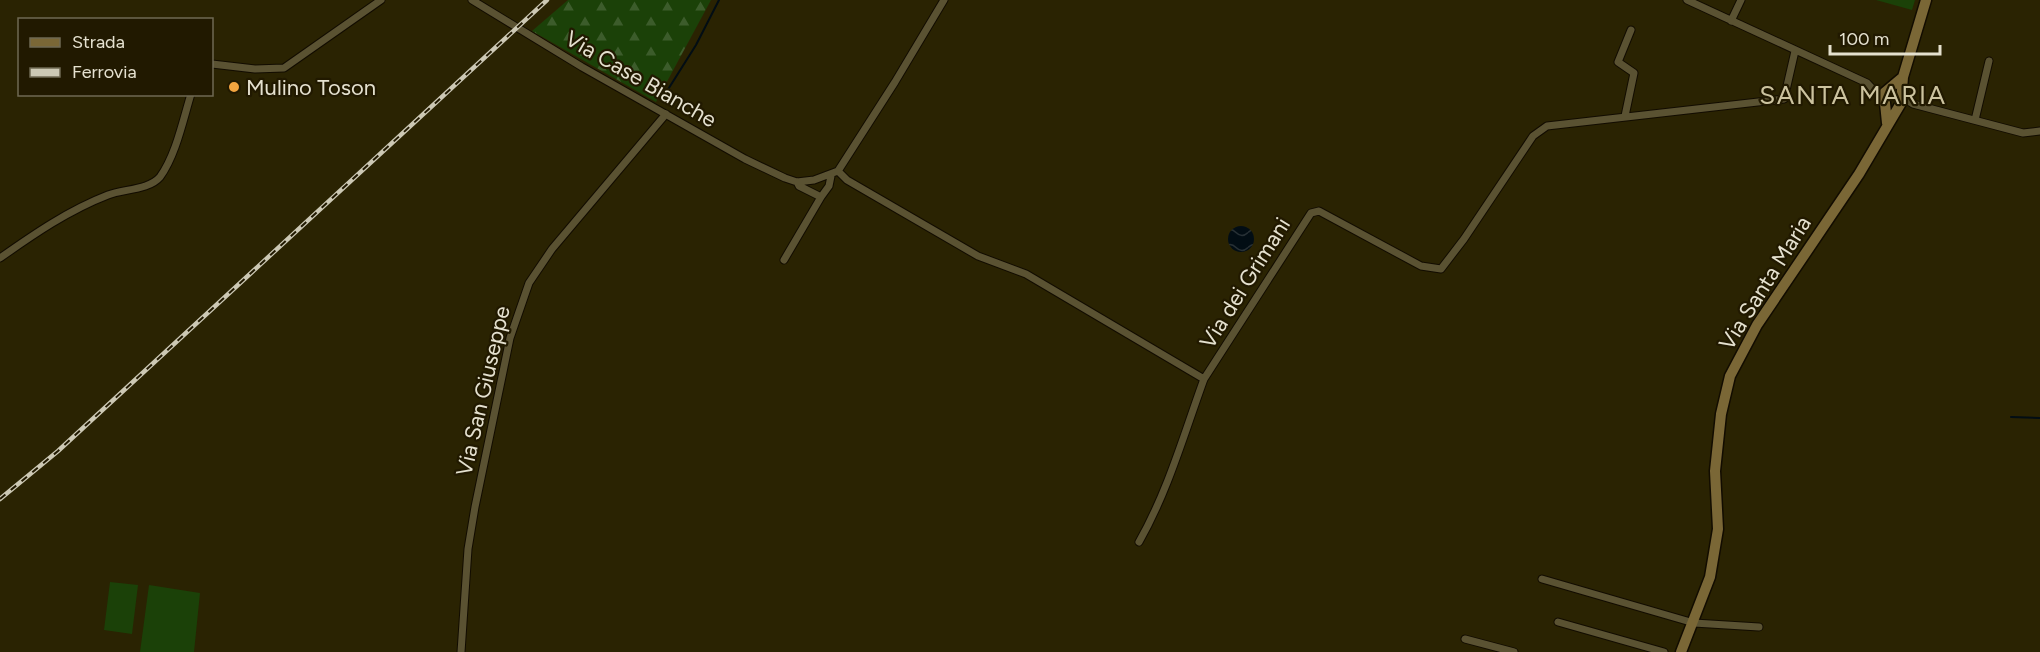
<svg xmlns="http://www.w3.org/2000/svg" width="2040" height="652" font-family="Figtree,sans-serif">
  <defs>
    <pattern id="forest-firs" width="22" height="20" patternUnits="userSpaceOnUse" patternTransform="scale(1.5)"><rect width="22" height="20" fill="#1b4108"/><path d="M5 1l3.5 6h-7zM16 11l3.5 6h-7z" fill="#3c5c2b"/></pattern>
    <pattern id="water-waves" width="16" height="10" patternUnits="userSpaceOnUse" patternTransform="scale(1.5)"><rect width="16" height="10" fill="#020d14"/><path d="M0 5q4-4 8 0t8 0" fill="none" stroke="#273035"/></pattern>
  </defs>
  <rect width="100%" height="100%" fill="#2a2302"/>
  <path fill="url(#forest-firs)" d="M568,0H711L656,102L532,31Z"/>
  <path fill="#1b4108" d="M1876,0H1915L1912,10Z
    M110,582L138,585L132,634L104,630Z
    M149,585L200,593L194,652H140Z"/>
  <path fill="url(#water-waves)" d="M1228 239a13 13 0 1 1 26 0a13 13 0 1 1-26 0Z"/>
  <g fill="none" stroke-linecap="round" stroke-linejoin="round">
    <path stroke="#020d14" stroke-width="2" d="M662,99L696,45L719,0
      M2011,417L2040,418"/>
    <g stroke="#120c00" stroke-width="9">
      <path id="street" d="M472,0L582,67L745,159L785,178L797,182L814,180L838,171L895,82L944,0
        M1687,0L1867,83L1883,100
        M1731,21L1741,0
        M212,64L255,69L284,68L381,0
        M1902,97L1913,104L2023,133L2040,131
        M1625,116L1634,73L1618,62L1631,30
        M1975,120L1989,61
        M838,171L847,180L978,256L1026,274L1204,379L1311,213L1319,211L1421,266L1441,269L1464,239L1533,136L1547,126L1784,99L1795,51
        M797,182L799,186L821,197L829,186L831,176
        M0,258C34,234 69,210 108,195C123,189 149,190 160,177C176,155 183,120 191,94
        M784,260L821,197
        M1139,542C1168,491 1184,434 1204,379
        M1542,579L1694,623L1759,627
        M1558,622L1664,652
        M1465,639L1514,652
        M461,652L468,549L475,507L510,338L529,283L552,249L666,114"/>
    </g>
    <g stroke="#120c00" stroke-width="13">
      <path id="secondary" d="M1887,123L1884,93L1903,77
        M1681,652L1710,577L1718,529L1715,471L1721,414L1730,376L1757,325L1859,174L1901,103L1903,77L1926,0"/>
    </g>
    <use href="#street" stroke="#5a5232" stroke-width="7"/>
    <use href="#secondary" stroke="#7a6736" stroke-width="10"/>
    <g stroke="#ccc8b4" stroke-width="4.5">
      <path id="rail" d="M0,499L58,451L547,0"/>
    </g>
    <use href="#rail" stroke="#211900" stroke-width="2" stroke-dasharray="7" stroke-linecap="butt"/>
  </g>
  <circle fill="#f2a540" stroke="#211900" stroke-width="2" cx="234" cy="87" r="6"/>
  <g text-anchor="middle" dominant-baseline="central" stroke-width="4.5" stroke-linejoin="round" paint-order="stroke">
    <g font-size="22" fill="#e5e1cf" stroke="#211900">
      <text transform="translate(641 79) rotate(30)">Via Case Bianche</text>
      <text transform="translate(1245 283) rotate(-58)">Via dei Grimani</text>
      <text transform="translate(1765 283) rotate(-58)">Via Santa Maria</text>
      <text transform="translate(483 391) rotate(-77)">Via San Giuseppe</text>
    </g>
    <g font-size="22" fill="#e5e1cf" stroke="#211900" text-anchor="start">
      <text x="246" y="87">Mulino Toson</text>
    </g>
    <g font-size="26" letter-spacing="1.5" fill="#ccc39f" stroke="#211900">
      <text x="1853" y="95">SANTA MARIA</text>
    </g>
  </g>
  <rect x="18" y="18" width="195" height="78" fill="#211900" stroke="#6f6953" stroke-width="1.5"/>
  <rect x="30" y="38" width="30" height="9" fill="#7a6736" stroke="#6f6953" stroke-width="1.5"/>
  <text x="72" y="48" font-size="18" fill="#e5e1cf">Strada</text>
  <rect x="30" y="68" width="30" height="9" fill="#ccc8b4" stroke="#6f6953" stroke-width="1.5"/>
  <text x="72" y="78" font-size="18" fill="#e5e1cf">Ferrovia</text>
  <path d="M1830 45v9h110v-9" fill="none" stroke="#e5e1cf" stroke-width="3"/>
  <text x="1839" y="45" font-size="18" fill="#e5e1cf" stroke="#211900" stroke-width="4.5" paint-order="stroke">100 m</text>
</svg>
